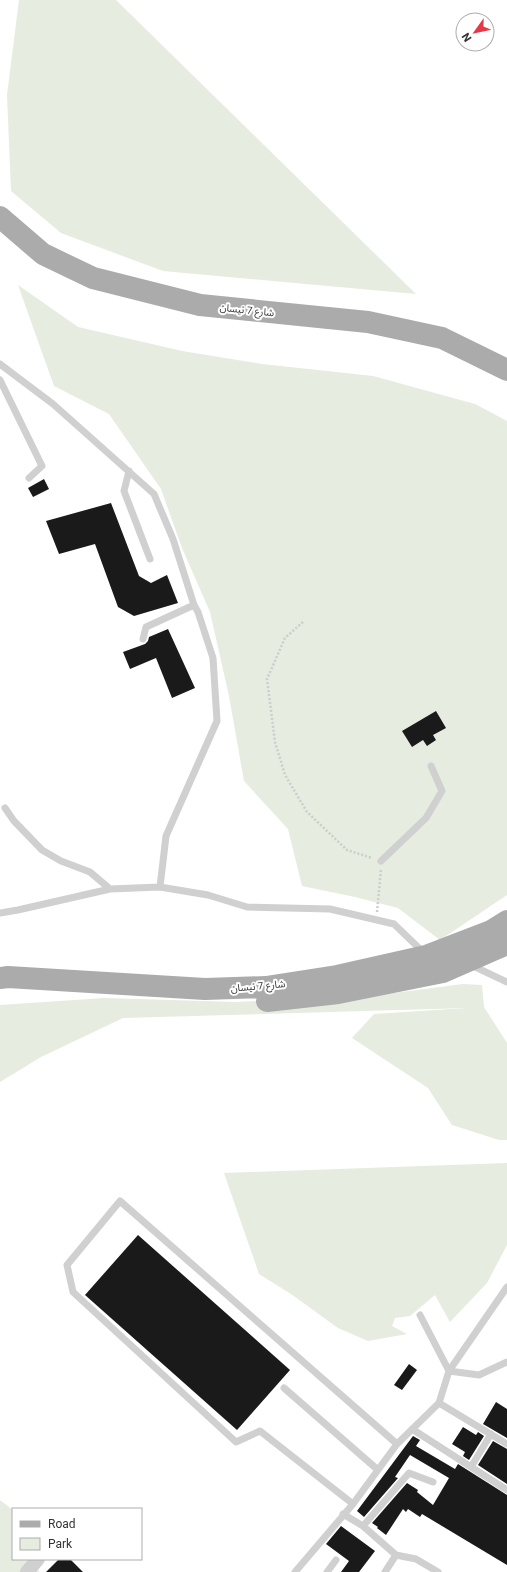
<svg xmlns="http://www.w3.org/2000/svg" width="507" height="1572" font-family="Roboto,'Noto Sans Arabic',sans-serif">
  <rect width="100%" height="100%" fill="#fff"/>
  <path fill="#e6ecdf" d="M19,0H116L416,294L163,271L61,233L11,191L7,95Z
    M18,285L78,327L182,351L262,364L373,376L475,404L507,421V895L440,940L398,908L355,897L302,886L288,829L244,781L229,696L210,612L182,548L161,489L109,414L54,386Z
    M463,984L482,985L484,1007L507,1043V1140H499L452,1125L428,1088L352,1038L374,1014L467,1008L123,1018L41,1057L0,1082V1005L104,998L236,1002L378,995Z
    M507,1163V1245L487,1283L450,1322L435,1295L410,1316L395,1318L392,1326L407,1334L368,1341L338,1328L291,1294L259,1274L224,1173Z
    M0,1500L13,1510V1559H26L40,1572H0Z"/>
  <path fill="#1a1a1a" d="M44,479L49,489L33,497L28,488Z
    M111,503L139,576L151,583L167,575L178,603L134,616L118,607L95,544L59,554L46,521Z
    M168,629L195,688L172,698L156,658L130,669L123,652L145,644L148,641L149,637Z
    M436,711L446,728L433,735L436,740L427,746L423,740L412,747L402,731Z
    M138,1235L290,1370L237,1430L85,1295Z
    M409,1364L417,1370L402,1390L394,1385Z
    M496,1402L507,1409V1438L483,1424Z
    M463,1427L476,1435L478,1432L484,1436L469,1460L463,1456L465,1452L452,1444Z
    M413,1436L420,1440L416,1446L455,1469L458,1464L507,1495V1565L422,1514L420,1517L408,1509L406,1512L403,1509L386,1535L377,1528L378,1527L372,1523L407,1483L418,1490L417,1492L433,1505L449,1478L410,1455L395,1477L398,1478L364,1517L357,1511Z
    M493,1441L507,1449V1484L478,1465Z
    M341,1526L375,1551L359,1572H341L349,1561L326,1544Z
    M59,1559H70L83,1572H46Z"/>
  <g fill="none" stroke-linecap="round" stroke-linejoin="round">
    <path stroke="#cdcdcd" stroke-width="2.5" stroke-dasharray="2 2" stroke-linecap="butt" d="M303,622L285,638L267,679L275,742L285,775L307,812L347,850L372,858
      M377,912L381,869"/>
    <path stroke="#d0d0d0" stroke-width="7" d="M0,364L53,404L154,494L173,539L194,605L198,612L213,658L217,721L166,836L160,887L208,895L247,907L330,909L394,924L423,952
      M0,380L42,466L29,478
      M129,471L124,491L150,559
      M143,639L146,627L194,605
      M5,808L14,821L42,850L61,861L90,872L110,889
      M381,861L426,818L442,791L431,766
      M0,913L18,910L110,889L160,887
      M471,965L507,982
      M420,1315L449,1371L479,1375L507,1362
      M284,1388L378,1470
      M439,1403L507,1444
      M412,1429L471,1467
      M491,1434L471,1467L507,1490
      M353,1504L260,1431L236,1442L73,1292L67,1265L120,1201L397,1444
      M343,1514L363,1526L409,1473L433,1482
      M363,1526L396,1555L416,1559L438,1572
      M295,1572L353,1504L397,1444L439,1403L449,1371L507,1287
      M327,1572L336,1560
      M385,1572L396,1555"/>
    <path stroke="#d0d0d0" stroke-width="14" d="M27,1572L38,1559"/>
    <path stroke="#ababab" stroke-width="22" d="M0,217L43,254L93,278L200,305L368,322L442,338L507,370
      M0,978L8,977L205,989L266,987L337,976L426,956L491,931L507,921
      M267,1001L338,993L443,972L507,944"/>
  </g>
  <g text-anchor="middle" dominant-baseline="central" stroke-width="4" stroke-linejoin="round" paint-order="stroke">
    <g font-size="10" fill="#333" stroke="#fff">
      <text transform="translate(247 310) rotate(6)">شارع 7 نيسان</text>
      <text transform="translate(258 986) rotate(-5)">شارع 7 نيسان</text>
    </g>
  </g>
  <rect x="12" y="1508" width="130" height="52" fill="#ffffff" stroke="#adadad"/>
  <rect x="20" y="1521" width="20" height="6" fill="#ababab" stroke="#adadad"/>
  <text x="48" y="1528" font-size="12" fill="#333333">Road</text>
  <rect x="20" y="1538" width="20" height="12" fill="#e6ecdf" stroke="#adadad"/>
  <text x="48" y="1548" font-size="12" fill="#333333">Park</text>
  <g transform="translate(475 32) rotate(237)"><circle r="19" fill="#ffffff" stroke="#adadad"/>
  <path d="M0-3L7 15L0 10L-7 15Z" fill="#e63946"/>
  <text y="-6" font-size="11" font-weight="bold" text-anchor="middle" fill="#333333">N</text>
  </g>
</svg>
